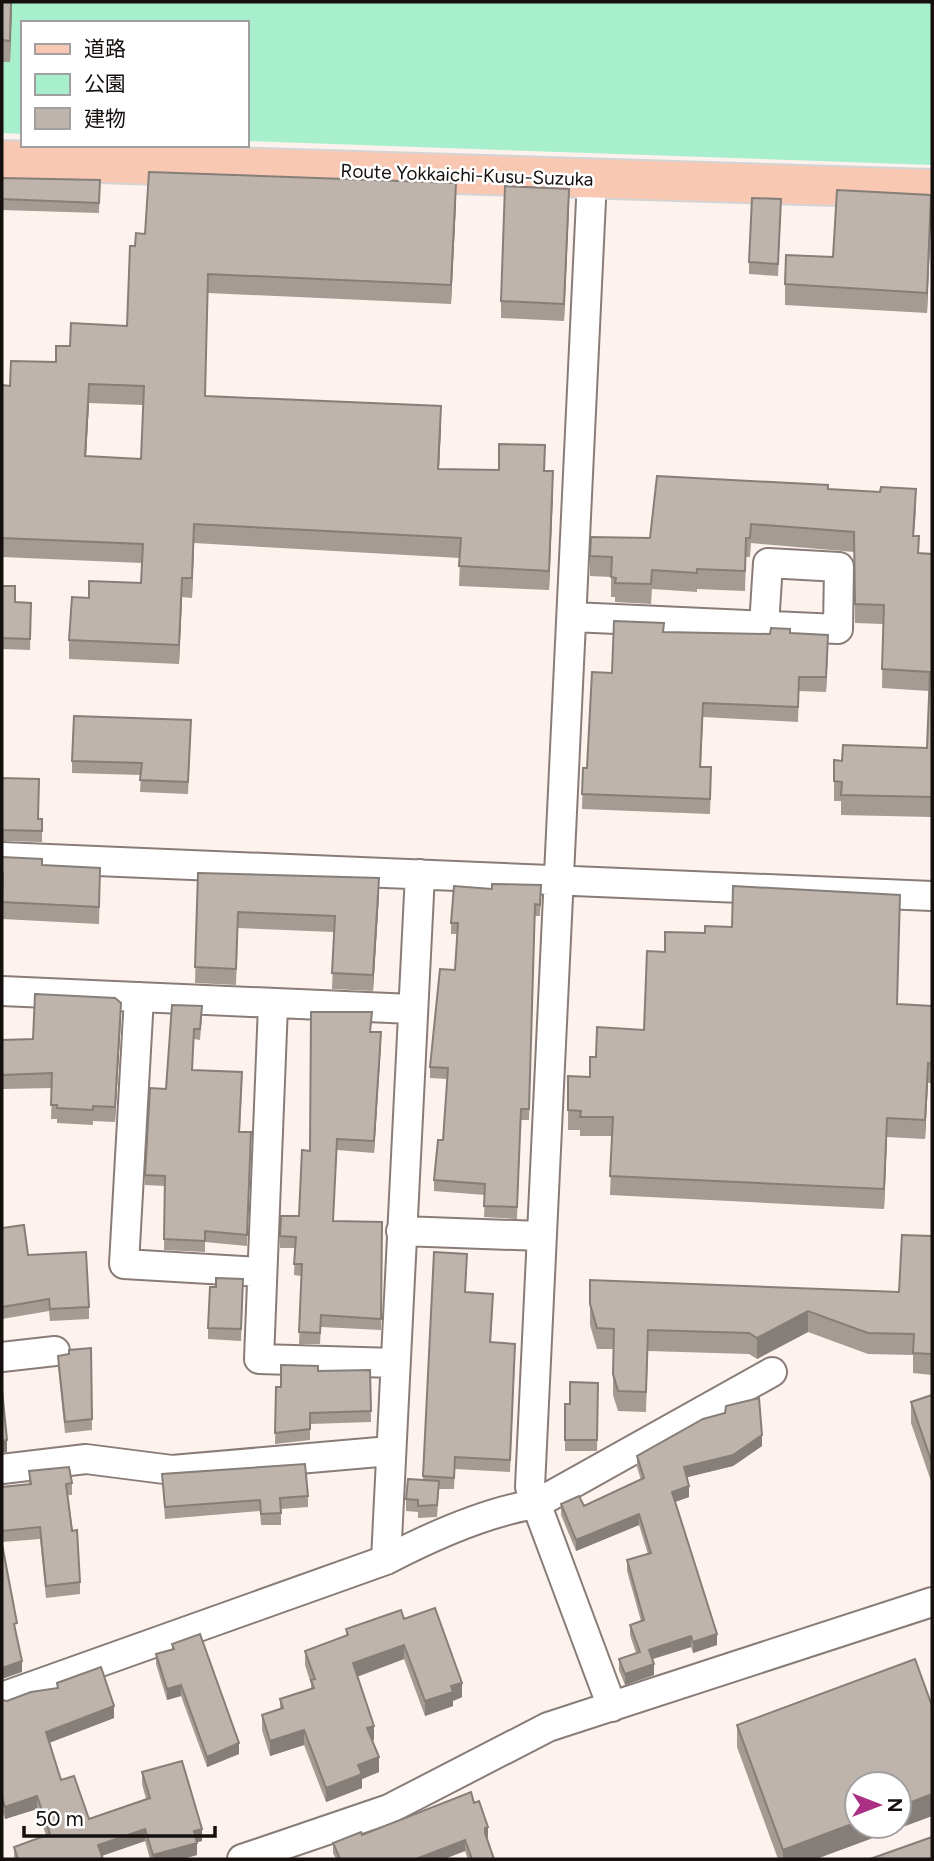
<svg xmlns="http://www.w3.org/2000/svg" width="934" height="1861" font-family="Figtree,'Noto Sans JP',sans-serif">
  <rect width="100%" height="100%" fill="#fdf2ed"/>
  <path fill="#a8efce" d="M2,2H932V165L247,141V23H23V134L2,133Z"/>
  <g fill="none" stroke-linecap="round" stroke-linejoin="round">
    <g stroke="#897c77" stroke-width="32">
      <path id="street" d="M592,179L530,1487L612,1707
        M572,617L838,629L839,567L768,563L764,626
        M2,857L932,896
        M2,991L412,1009
        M139,997L124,1264L261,1272
        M273,1005L259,1359L395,1363
        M401,1231L541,1236
        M2,1357L55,1351
        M2,1469L86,1459L172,1470L390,1451
        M386,1560L420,874
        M2,1697L386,1560C432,1536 485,1512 536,1504L772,1372
        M242,1859L389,1809L548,1727L932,1602"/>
    </g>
    <g stroke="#d5d4d4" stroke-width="42">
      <path id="primary" d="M2,160L932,189"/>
    </g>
    <use href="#street" stroke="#fff" stroke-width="28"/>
    <use href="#primary" stroke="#f9c8b3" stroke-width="38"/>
  </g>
  <path fill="#a49b93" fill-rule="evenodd" d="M2,2H12L10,62H2Z
    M2,178L100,180L99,213L2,210Z
    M456,202L451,304L208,293L205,396L441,426L439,469L545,471L553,491L549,590L459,586L460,558L194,543L192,598L182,597L179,664L69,659V640L89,598L141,583L142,563L2,557V385L10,386L56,362L70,346L127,326L135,246L145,234ZM89,403L143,405L141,459L86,456Z
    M569,206L564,321L501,318V301Z
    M781,211L778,276L749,274V262Z
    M931,216L927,313L785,305V284Z
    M828,489L916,509L914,536L919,553L932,554V817L841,815V801H834V760L842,761L927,748L929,691L882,688L883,624L855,623L854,552L751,543L750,557H746L745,591L697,589V592L652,589L651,604L615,602V597H611V577L590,576V556Z
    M2,586L15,602L31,603L30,650L2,649Z
    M664,632L770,634L790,633L828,650L826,692L799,691L798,722L703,717L701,767L711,782L710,814L582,809L583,768H587L612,673Z
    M191,732L188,794L140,792L141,775L72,773V761Z
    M2,778L38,819H42V842L2,841Z
    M2,857L42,865L100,884L99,924L2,919Z
    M198,873L379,895L373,991L332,989L334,932L238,928L236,985L195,983Z
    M541,897L540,916H535L529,1120H521L517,1219L484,1217L485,1195L434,1191V1180L443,1140L447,1079L430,1078V1067L455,970L457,934H451V923Z
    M898,1004L932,1006V1083H928L925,1139L887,1137L884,1209L610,1195L612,1136H580V1130H568V1076L590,1077L596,1057L644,1030Z
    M172,1005L202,1016L200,1040L194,1039L192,1070L242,1083L240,1132H251L247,1246L205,1242V1252L164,1250L165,1186L145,1185V1175L166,1089Z
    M121,1018L115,1122L93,1121V1125L57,1123V1119H51L52,1088L2,1089V1040L33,1039Z
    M371,1032L381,1044L374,1153L337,1150L333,1221L382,1222L381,1330L321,1327L320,1344H299L301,1276L294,1275L295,1248H280V1236L299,1216L310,1151Z
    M2,1228L28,1255L89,1307V1319L50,1321L49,1311L2,1319Z
    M932,1236V1375L913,1373V1355L868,1354L808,1332L757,1359L749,1354L648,1351L646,1412L618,1411L613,1395V1349H597L590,1325V1304L899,1292Z
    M434,1252L467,1266L465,1292L493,1305L491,1342L515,1356L510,1472L455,1469L454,1489H439L437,1517L418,1518V1512L406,1511V1499L423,1480Z
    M243,1279L241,1341L208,1339V1328L216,1287Z
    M91,1348L92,1430L65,1433L58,1367V1356Z
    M370,1370L371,1422L310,1424V1440L275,1444L276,1387H281L318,1371Z
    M598,1383L597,1451H565V1404H570Z
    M932,1395V1484L911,1423V1402Z
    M762,1446L733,1466L687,1477L689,1497L675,1502L717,1645L693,1653L691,1647L653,1659L654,1675L625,1685L619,1670V1659L636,1653L630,1635V1625L641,1621L627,1571V1560L648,1554L639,1525L576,1551L561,1515V1504L584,1506L641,1480L637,1467V1456Z
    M29,1471L72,1483V1495H68L80,1582V1594L46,1598L40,1539L2,1542V1487L29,1484Z
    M162,1474L308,1496V1507L281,1509V1525H261L260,1511L165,1519Z
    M404,1619L462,1697L453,1701V1706L425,1716L404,1659L357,1677L374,1740L372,1741L379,1772L362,1779V1788L326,1802L304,1745L270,1756L262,1730V1715L280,1709V1699L311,1689V1684L305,1665V1651L346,1636V1629Z
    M172,1644L239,1754L207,1767L181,1696L167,1700L156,1664V1654L172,1649Z
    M57,1683L114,1718L49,1743L61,1780L89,1819L146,1799L142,1784V1772L202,1841L197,1842V1855L182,1859H150L145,1841L102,1856L103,1859H14V1847L46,1835L37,1809L5,1819L2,1810V1700L7,1701L57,1688Z
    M737,1725L932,1816L816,1859H778L737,1747Z
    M362,1835L488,1837L486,1838L494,1859H468L465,1851L444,1859H336L333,1853V1843Z"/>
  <path fill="#867e78" d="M11,2H12L10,62V41Z
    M456,183V202L451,304V285Z
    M569,189V206L564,321V304Z
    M931,195V216L927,313V293Z
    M89,384V403L85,475V456Z
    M441,406V426L438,488V469Z
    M553,471V491L549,590V571Z
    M194,524V543L192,598V578Z
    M182,578V597L179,664V645Z
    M828,635V650L826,692V677Z
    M379,878V895L373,991V975Z
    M121,1003V1018L115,1122V1107Z
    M381,1032V1044L374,1153V1141Z
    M928,1063V1083L925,1139V1120Z
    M887,1118V1137L884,1209V1189Z
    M808,1311V1332L757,1359V1338Z
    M762,1435V1446L733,1466L684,1478V1467Z
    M7,1440V1452L2,1453V1441Z
    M689,1486V1497L672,1503V1492Z
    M639,1514V1525L576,1551V1540Z
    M717,1634V1645L693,1653V1642Z
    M691,1636V1647L649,1660V1650Z
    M404,1645V1659L353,1678V1663Z
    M22,1661V1672L2,1679V1668Z
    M654,1664V1675L625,1685V1674Z
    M462,1683V1697L453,1701V1706L425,1716V1701L451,1686Z
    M181,1685V1696L167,1700V1689Z
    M114,1706V1718L46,1744V1732Z
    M374,1726V1740L367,1743V1728Z
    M304,1730V1745L270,1756V1741Z
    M239,1743V1754L207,1767V1757Z
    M379,1757V1772L362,1779V1788L326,1802V1788L358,1765Z
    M932,1794V1816L816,1859H783V1850L857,1822V1826H899V1807Z
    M37,1796V1809L5,1819V1807Z
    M488,1827V1837L485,1839V1828Z
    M145,1829V1841L98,1857V1845Z
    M202,1829V1841L194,1843V1831Z
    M465,1840V1851L444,1859H416Z
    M197,1843V1855L182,1859H153V1855Z"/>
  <path fill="#bfb4ab" stroke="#867e78" stroke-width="2" fill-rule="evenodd" d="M2,2H11L10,41L2,40Z
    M149,172L456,183L451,285L208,274L205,396L441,406L438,469L499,470V444L545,445L544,471H553L549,571L459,566L461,538L194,524L192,578H182L179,645L69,640L72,597L89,598V581L141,583L143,544L2,538V385L10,386L11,361L56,362V346H70L71,323L127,326L130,246H135L136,233L145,234ZM89,384L144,386L141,459L85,456Z
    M2,178L100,180L99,203L2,199Z
    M505,186L569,189L564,304L501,301Z
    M837,190L931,195L927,293L785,284L786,255L833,257Z
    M752,198L781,199L778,264L749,262Z
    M657,476L828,485V489L880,492L881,487L916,489L913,536H919L918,553L932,554V797L841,795L842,782L834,781V760L842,761L843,745L927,748L930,672L882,669L884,605L855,604L854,532L751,524L750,538H746L745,571L697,569V573L652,570L651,584L615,583L616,578L611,577L612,557L590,556L591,537L650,538Z
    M2,586H15V602L31,603L30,639L2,638Z
    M614,621L664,623L663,632L770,634L771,628L790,629V633L828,635L826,677H799L798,707L703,703L700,767H711L710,799L582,794L583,768H587L592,672L612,673Z
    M74,716L191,720L188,782L140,780L142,763L72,761Z
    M2,778L39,779L38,819H42V831L2,830Z
    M2,857L42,859V865L100,868L99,907L2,902L3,874L2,873Z
    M198,873L379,878L373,975L332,973L335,916L238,912L236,969L195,967Z
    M492,884L541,885L540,905L535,904L529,1109H521L517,1207L484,1206L485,1184L434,1180L438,1140H443L448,1068L430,1067L440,969L455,970L458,923H451L454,886L492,889Z
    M733,886L900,895L897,1004L932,1006V1064L928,1063L925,1120L887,1118L884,1189L610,1176L613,1117H580L581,1111L568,1110V1076L590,1077V1057H596L597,1027L644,1030L647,951L665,952V932L705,933V926L732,927Z
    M35,994L115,998L121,1003L115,1107L93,1106V1110L57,1108V1105H51L52,1073L2,1075V1040L33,1039Z
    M172,1005L202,1006L200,1029H194L192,1070L242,1072L239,1132H251L247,1235L205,1231V1241L164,1239L165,1176L145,1175L150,1088L166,1089Z
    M311,1012H372L370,1032H381L374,1141L337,1139L333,1221L382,1222L381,1319L321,1315L320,1333L299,1332L302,1264H294L296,1237L280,1236L281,1216H299L302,1150L310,1151Z
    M24,1225L28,1255L86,1252L89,1307L50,1309L49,1299L2,1307V1228Z
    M902,1235L932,1236V1354L913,1353L914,1334L868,1333L808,1311L757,1338L749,1333L648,1330L646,1392L618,1391L613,1374L614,1329L597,1328L590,1304V1280L899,1292Z
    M434,1252L467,1254L465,1292L493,1294L490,1342L515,1344L510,1460L455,1457L454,1478L423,1476Z
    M216,1278L243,1279L241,1329L208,1328L210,1287H216Z
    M91,1348L92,1419L65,1422L58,1356L69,1354V1350Z
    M281,1365L318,1366V1371L370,1370L371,1411L310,1413V1429L275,1433L276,1387H281Z
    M570,1382L598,1383L597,1440H565V1404H570Z
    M2,1390L7,1440L2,1441Z
    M932,1395V1463L911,1402Z
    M759,1398L762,1435L733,1455L684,1467L689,1486L672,1492L717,1634L693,1642L691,1636L649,1650L654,1664L625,1674L619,1659L640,1652L630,1625L644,1620L627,1560L651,1553L639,1514L576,1540L561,1504L579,1496L584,1506L644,1478L637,1456L703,1419L725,1413L726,1406Z
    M305,1464L308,1496L280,1498L281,1513L261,1514L260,1500L165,1507L162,1474Z
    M69,1467L72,1483L66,1484L72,1531L77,1530L80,1582L46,1586L40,1527L2,1531V1487L31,1484L29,1471Z
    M408,1479L439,1481L437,1505L418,1506V1500L406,1499Z
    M2,1544L17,1623L14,1624L22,1661L2,1668Z
    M435,1608L462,1683L451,1686L453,1692L425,1701L404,1645L353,1663L374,1726L367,1728L379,1757L358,1765L362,1774L326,1788L304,1730L270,1741L262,1715L283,1708L280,1699L314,1688L311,1680L315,1679L305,1651L348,1635L346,1629L401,1610L404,1619Z
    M200,1634L239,1743L207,1757L181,1685L167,1689L156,1654L174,1649L172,1644Z
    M915,1659L932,1706V1794L899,1807V1784H857V1822L783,1850L737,1725Z
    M101,1667L114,1706L46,1732L61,1780L74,1776L89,1819L150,1798L142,1772L182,1761L202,1829L194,1831L197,1843L153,1855L145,1829L98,1845L103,1859H18L14,1847L50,1834L37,1796L5,1807L2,1797V1700L7,1701L31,1692L58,1688L57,1683Z
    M471,1792L474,1803L479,1801L488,1827L485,1828V1833L494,1859H472L465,1840L416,1859H340L333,1843L361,1832L362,1835Z
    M932,1837V1859H870Z"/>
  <g text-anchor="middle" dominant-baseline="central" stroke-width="5" stroke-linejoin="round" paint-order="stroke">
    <g font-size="19" fill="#15100e" stroke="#fff">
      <text transform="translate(467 175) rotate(2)">Route Yokkaichi-Kusu-Suzuka</text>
    </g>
  </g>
  <rect width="934" height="1861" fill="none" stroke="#15100e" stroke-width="7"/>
  <rect x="21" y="21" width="228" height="126" fill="#ffffff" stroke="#a19f9f" stroke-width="2"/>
  <rect x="35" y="44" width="35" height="10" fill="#f9c8b3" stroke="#a19f9f" stroke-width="2"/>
  <text x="84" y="56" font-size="21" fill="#15100e">道路</text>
  <rect x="35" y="74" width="35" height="21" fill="#a8efce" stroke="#a19f9f" stroke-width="2"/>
  <text x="84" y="91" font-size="21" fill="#15100e">公園</text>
  <rect x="35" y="108" width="35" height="21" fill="#bfb4ab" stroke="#a19f9f" stroke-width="2"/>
  <text x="84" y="126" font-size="21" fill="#15100e">建物</text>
  <g transform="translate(878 1805) rotate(90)"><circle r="33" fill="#ffffff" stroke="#a19f9f" stroke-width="2"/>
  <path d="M0-5L12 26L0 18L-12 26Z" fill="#ab2f82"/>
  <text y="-10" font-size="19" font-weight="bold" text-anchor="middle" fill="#15100e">N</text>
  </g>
  <path d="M24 1826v10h191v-10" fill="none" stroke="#15100e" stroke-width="3.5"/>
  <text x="35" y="1826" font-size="21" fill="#15100e" stroke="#ffffff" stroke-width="5" paint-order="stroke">50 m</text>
</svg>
